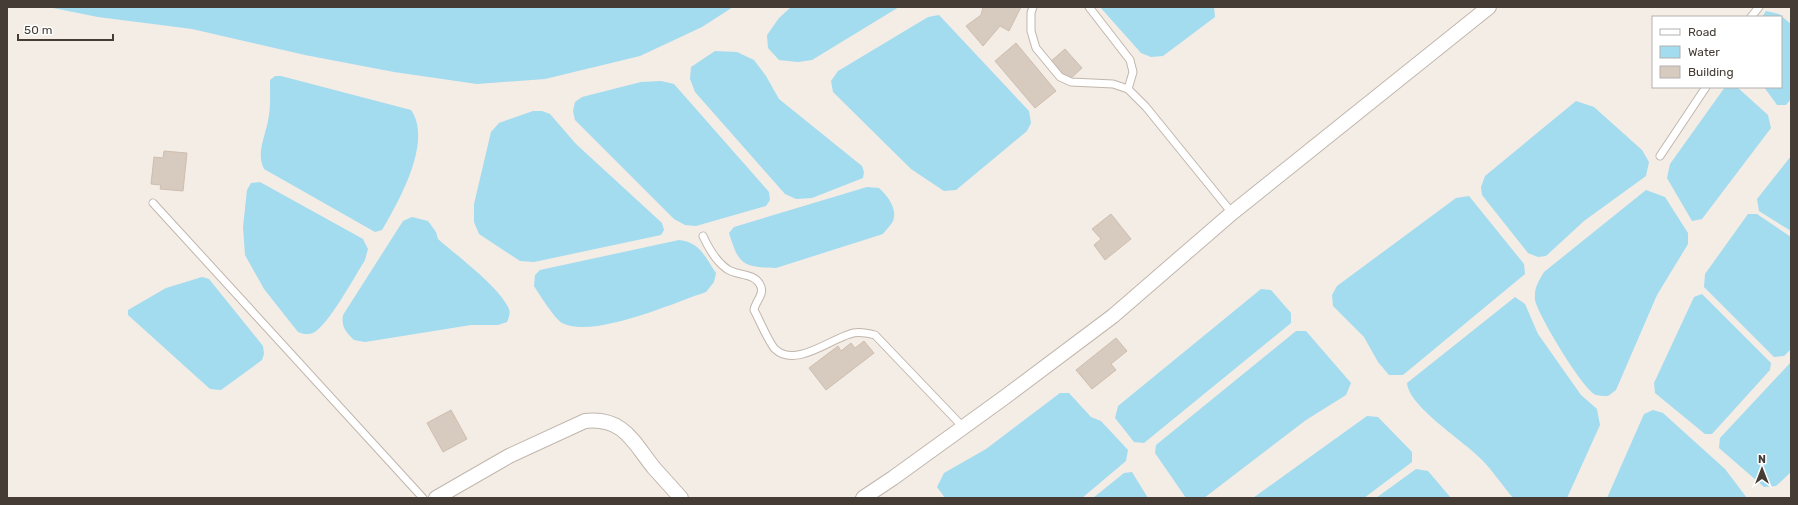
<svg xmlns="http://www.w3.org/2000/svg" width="1798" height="505" font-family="Rubik,sans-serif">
  <rect width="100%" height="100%" fill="#f3ede6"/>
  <path fill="#a3dbef" d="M48,7H733L702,27L640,56L545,79L477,84L394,72L305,55L192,29L98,17Z
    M791,7H899L812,60L798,62L779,60L768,48L767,35L779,18Z
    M1100,7H1214L1215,17L1163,56L1151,57L1141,53Z
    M1766,11L1779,14L1791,24V99L1786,105H1777L1764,87H1781V17H1762Z
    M939,15L1029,111L1031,123L1027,131L956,190L944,191L911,169L833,92L831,81L838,71L928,17Z
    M715,51L737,52L754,60L766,76L779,99L862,166L864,172L863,178L812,198L796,199L785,194L695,92L690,79L691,67Z
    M275,76H281L411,110C433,141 399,201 382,230L375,232L264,169C256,153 265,137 268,121C271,107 270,93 270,80Z
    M661,81L674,84L769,192L770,200L766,206L696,226L685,225L674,219L575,120L573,111L575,102L582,97L641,82Z
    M1725,87H1737L1768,115L1771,128L1702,219L1692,221L1667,178L1670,164Z
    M1576,101L1594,107L1642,150L1649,162L1646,176L1584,221L1546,256L1538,257L1528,253L1482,195L1481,187L1485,176Z
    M533,111H542L550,114L576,144L662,223L664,230L661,235L534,262L520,261L479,234L474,222V204L491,132L499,123Z
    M1791,156V231L1759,211L1757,199Z
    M260,182L363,239L368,249L365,260C355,276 328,326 313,333C307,335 303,334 298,332L264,289L245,255L243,227L247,190L251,183Z
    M867,187L879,188C887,195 898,209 893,221C891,225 886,230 883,234L776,268C742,267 739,265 729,233L734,227Z
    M1646,190L1665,197L1688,233V244L1657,295L1616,390L1608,396C1605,396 1600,396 1596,395C1583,390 1538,315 1535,300C1534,288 1538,282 1544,272Z
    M1469,196L1524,264L1525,274L1403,375H1389L1378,362L1364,337L1333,306L1332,295L1337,286L1456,198Z
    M1748,214H1757L1791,237V349L1784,356L1774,357L1704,287L1705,274Z
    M412,217L428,221L436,232L438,239C456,255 498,286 508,307C511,313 509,317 507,322L498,325H471L365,342L354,340C346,332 341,327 343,315L403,221Z
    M679,240C700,242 705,257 716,273L714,282L706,292C673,303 593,339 562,323C555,319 539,294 534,286L535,275L540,270Z
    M202,277L209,279L263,346L264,354L262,360L221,390L210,389L128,315V310L166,288Z
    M1261,289L1271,290L1291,313V323L1144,443L1134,442L1115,418L1118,406Z
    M1702,294L1771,363L1770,370L1712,434H1705L1655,393L1654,383L1694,297Z
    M1515,297L1525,304L1538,334L1581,395L1597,409L1600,425L1567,498H1513C1502,485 1493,471 1481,459C1464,441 1409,407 1407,383Z
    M1296,331H1306L1351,383L1346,395L1306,420L1204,498H1186L1155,453L1156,445Z
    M1791,362V472L1776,486L1764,487L1719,448L1720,438Z
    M1060,393H1069L1091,417L1101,421L1128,450L1126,461L1082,498H945L937,487L944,473L986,449Z
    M1653,410L1663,413L1725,469L1747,498H1607L1644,414Z
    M1367,416L1378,417L1412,452V462L1364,498H1253Z
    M1416,469L1428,471L1451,498H1376Z
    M1132,472L1148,498H1093L1124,473Z"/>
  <path fill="#d7cabe" stroke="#cfbeaf" d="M983,7H1021L1009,31L1000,26L983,46L966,26L981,15Z
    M1016,43L1056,91L1035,108L995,61Z
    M1065,49L1082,68L1068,81L1050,62Z
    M164,151L187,153L183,191L160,189L161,185L151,184L154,157L163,158Z
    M1111,214L1131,239L1105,260L1094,245L1101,239L1092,229Z
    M1116,338L1127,351L1111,364L1116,370L1092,389L1076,370Z
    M864,341L874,353L826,390L809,368L838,346L841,351L851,343L855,348Z
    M451,410L467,439L443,452L427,423Z"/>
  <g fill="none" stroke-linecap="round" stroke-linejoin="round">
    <g stroke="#c1b6ac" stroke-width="9">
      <path id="service" d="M1033,7L1031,13V31L1036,48L1060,77L1071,82L1113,84L1128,89L1146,107L1232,213
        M1089,7L1130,60L1133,72L1128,89
        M1751,17L1759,7
        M1660,156L1706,87
        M153,203L423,498
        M703,236C708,247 717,262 727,269C736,276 756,272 761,287C764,295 755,302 754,310C759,319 769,343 775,349C795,368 829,340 850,334C857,331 867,333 875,335L963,427"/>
    </g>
    <g stroke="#c1b6ac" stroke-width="16">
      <path id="minor" d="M436,498L509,456L585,421C624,417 633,442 654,468C663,478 672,488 681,498
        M863,498L893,478L1005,397L1113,316L1232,213L1489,7"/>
    </g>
    <use href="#service" stroke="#fff" stroke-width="7"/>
    <use href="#minor" stroke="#fff" stroke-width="14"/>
  </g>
  <rect width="1798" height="505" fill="none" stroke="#453d35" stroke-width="16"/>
  <rect x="1652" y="16" width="130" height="72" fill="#ffffff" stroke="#b5b1ae"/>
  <rect x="1660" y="29" width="20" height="6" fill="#ffffff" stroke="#b5b1ae"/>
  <text x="1688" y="36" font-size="12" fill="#453d35">Road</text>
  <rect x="1660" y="46" width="20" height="12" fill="#a3dbef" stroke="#b5b1ae"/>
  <text x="1688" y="56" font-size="12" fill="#453d35">Water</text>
  <rect x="1660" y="66" width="20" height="12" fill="#d7cabe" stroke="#b5b1ae"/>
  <text x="1688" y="76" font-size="12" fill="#453d35">Building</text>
  <g transform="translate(1762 469)" stroke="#ffffff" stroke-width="3" paint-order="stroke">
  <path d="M0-3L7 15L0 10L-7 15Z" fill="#453d35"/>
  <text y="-6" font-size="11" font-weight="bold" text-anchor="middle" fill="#453d35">N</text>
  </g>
  <path d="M18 34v6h95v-6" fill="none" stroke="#453d35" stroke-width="2"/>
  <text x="24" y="34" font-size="12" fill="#453d35" stroke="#ffffff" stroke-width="3" paint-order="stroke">50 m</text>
</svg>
